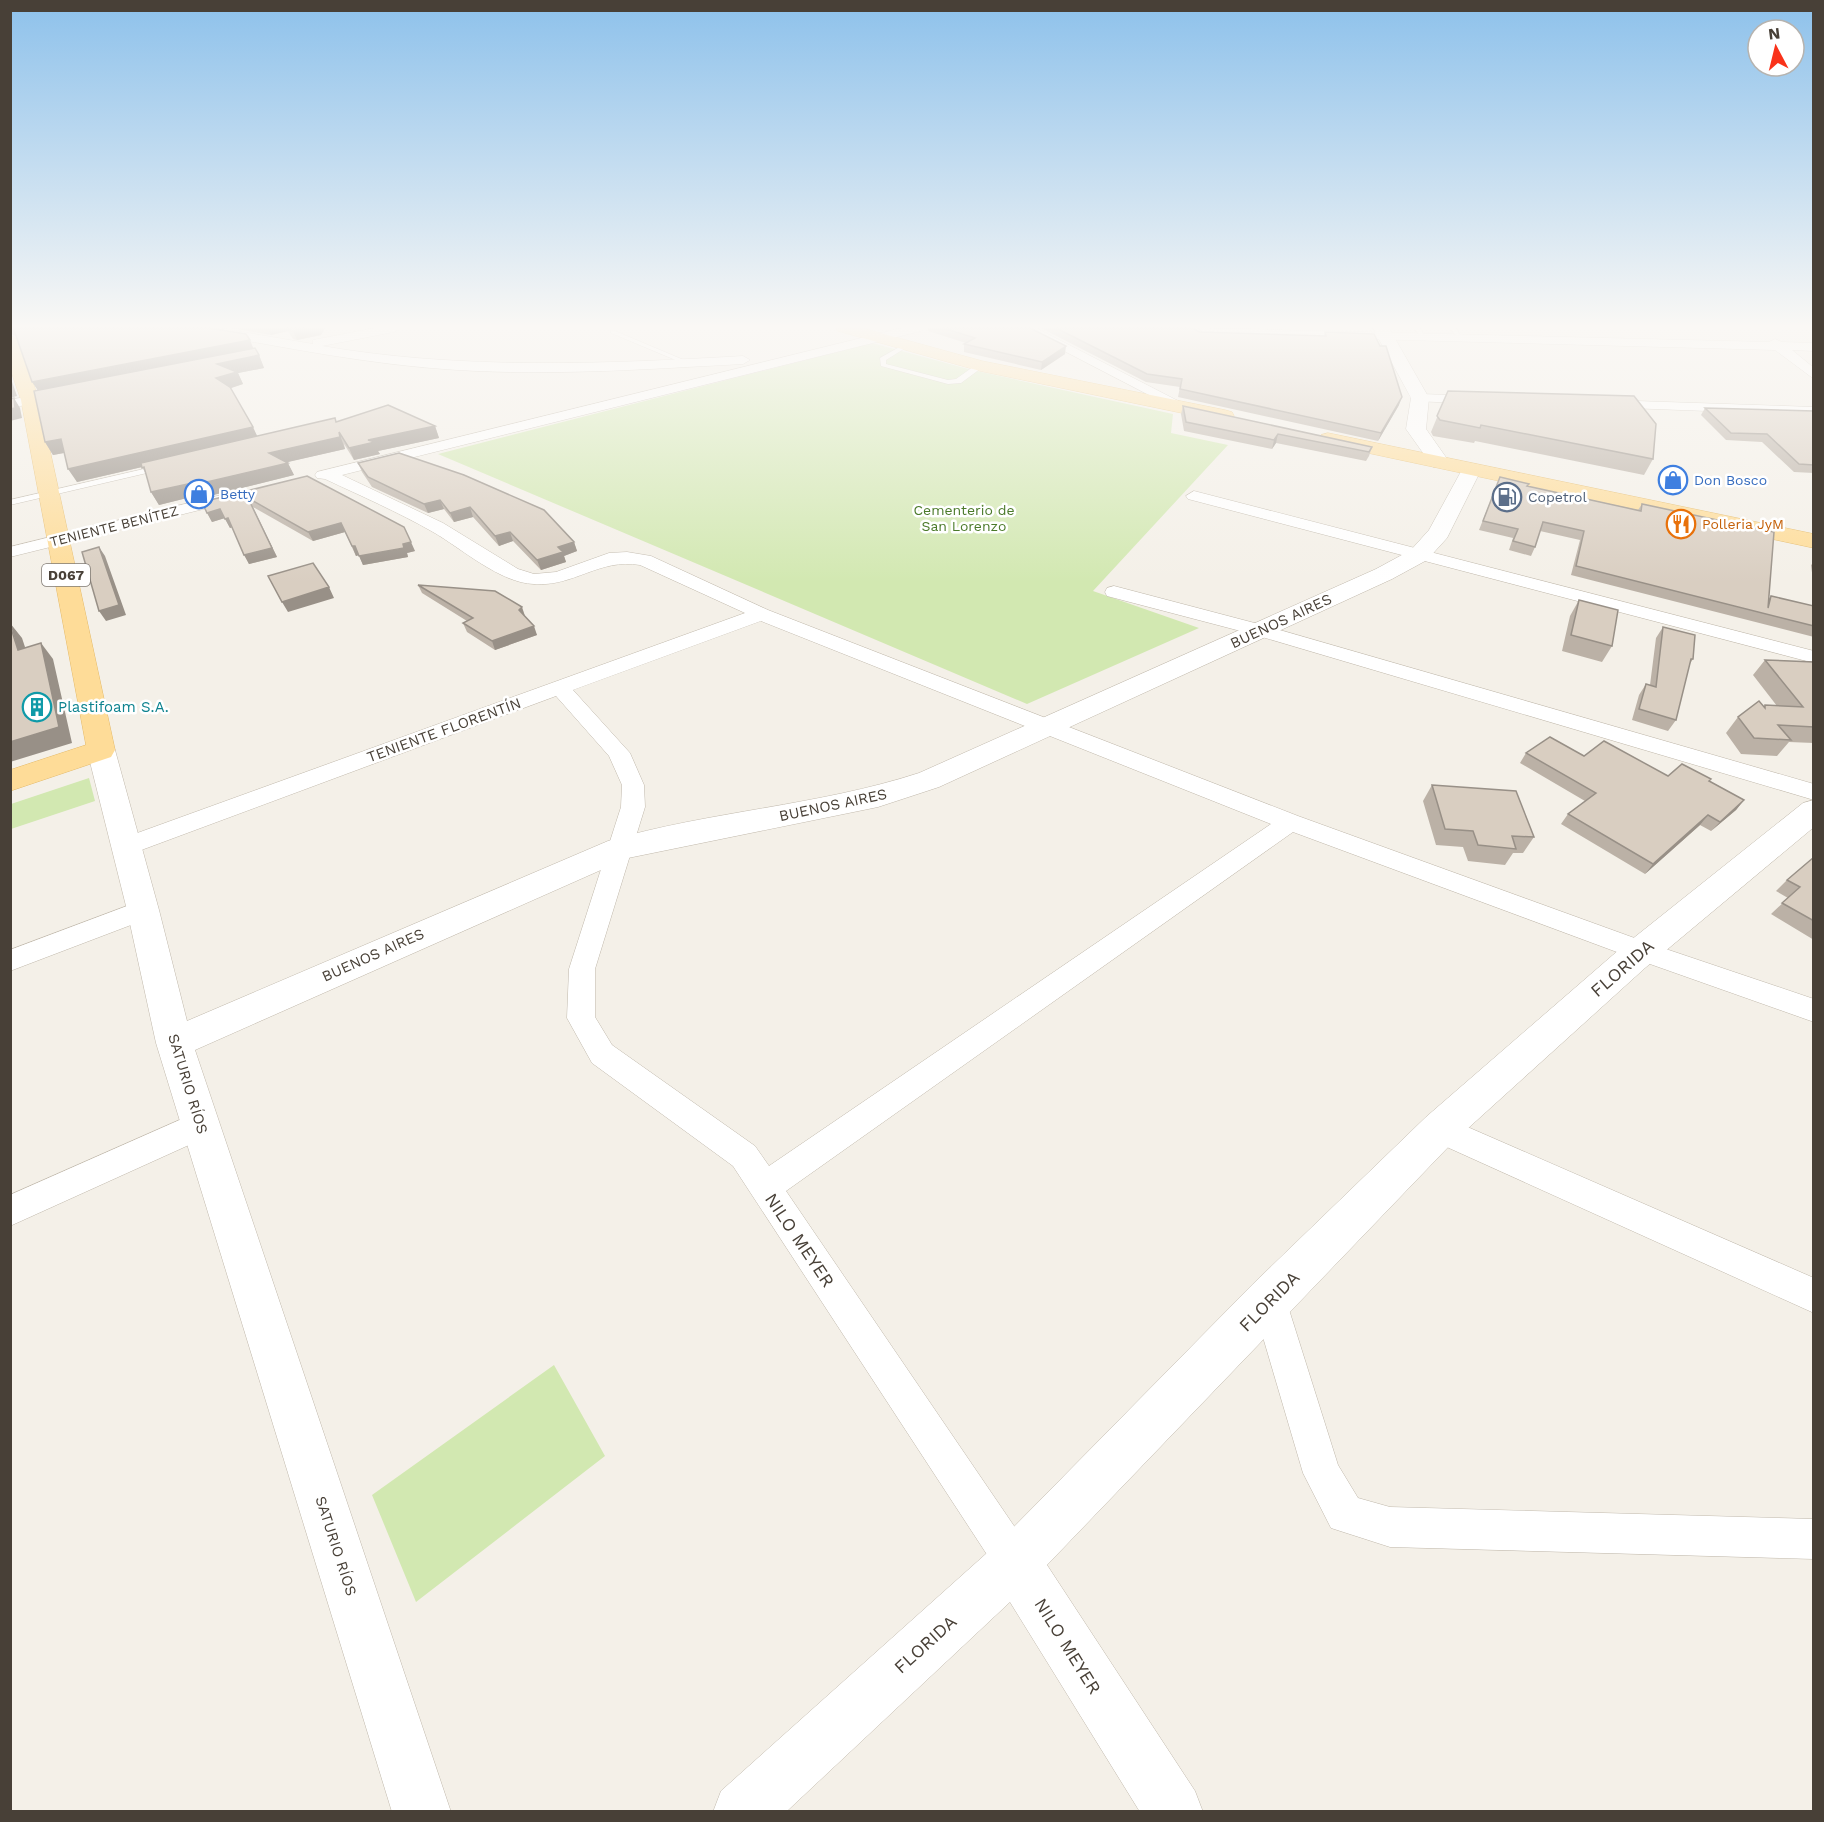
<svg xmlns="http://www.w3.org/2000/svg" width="1824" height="1822" font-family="'Work Sans',sans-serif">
  <rect width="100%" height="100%" fill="#f4f0e8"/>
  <path fill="#d2e8b1" d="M872,343L972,370L1173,414L1171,433L1228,445L1093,591L1199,628L1027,704L438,454Z
    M89,778L95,801L11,829V804Z
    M554,1365L605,1456L416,1602L372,1495Z"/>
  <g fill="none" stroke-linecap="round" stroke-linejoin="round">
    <g stroke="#c0b8ab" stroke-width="1">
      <path id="service" d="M1414,328H1420L1425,337H1421Z
        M1450,328H1456L1462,338H1458Z
        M611,331H615L691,363L685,364L611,333Z
        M905,344L907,347L886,360V364L948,380L956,379L977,364L984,366L961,383L948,384L881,366L880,358Z
        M161,465H164V469L10,505V500Z"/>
    </g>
    <g stroke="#c0b8ab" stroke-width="1">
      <path id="minor" d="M191,328H219L313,344V340L375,328H400L394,332L322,346C462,370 602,364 743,356L750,360L743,364C648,369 552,376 457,370C370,365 284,347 197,332Z
        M902,328H923L921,331L342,475L443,523L518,569L534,574L556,572L609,553L627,552L651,556L768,610L1298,816L1651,944L1814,999V1022L1633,958L1293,832L786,1191L1029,1548L1035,1562L1029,1576L1015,1582L1001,1576L733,1166L592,1063L567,1018L569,969L621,807L622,785L609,756L556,696L136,852L127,855L118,852L115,846L118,840L745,613L640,565C599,558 574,587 534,584C500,583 461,548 433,532C398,512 361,496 325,479L317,478L315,475L317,472ZM761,621L1271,824L769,1166L755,1146L612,1045L595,1017V969L645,807L644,785L630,753L573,690Z
        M1020,328H1036L1188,406L1186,409H1176Z
        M1199,328L1769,342L1775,339L1782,342L1814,343V351L1792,350L1814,368V379L1775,350L1218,335L1201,331Z
        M56,391L63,395L61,398L10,408V400Z
        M1420,394L1480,396L1487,400L1480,404L1415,401L1413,398Z
        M1606,400L1814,407V415L1601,407L1599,404L1601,401Z
        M238,491L246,496L244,499L10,557V547Z
        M1194,491L1814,651V663L1188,499L1186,496Z
        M1114,586L1266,626L1814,784V800L1252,634L1107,596L1105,592L1107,588Z
        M143,900L152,903L156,910L152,917L10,971V950Z
        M200,1111L211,1115L215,1125L211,1135L10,1226V1195Z
        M1440,1115L1814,1278V1313L1429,1139L1425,1129L1429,1119Z
        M1269,1283L1281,1288L1286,1300L1338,1465L1358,1498L1390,1507L1814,1519V1559L1390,1547L1331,1528L1303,1473L1252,1300L1257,1288Z"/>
    </g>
    <g stroke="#c0b8ab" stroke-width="1">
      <path id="tertiary" d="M1373,328H1389L1429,398L1426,429L1450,463L1447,467H1433L1406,429L1411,398Z
        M1471,464L1478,466L1481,470L1447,538L1427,560L1392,579L939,787L878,807L628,858L195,1050L451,1812H392L156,1043L127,910L87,750L91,743L101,741L111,743L115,750L159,910L187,1021L608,841C710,811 818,806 919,773L1376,569L1411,550L1429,530L1464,466Z
        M1814,800V827L1645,968L1454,1141L1047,1565L1195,1791L1203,1812H1140L1010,1602L786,1812H713L721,1791L997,1544L1253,1284L1426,1117L1621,948L1803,803Z"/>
    </g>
    <g stroke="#e4b967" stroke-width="1">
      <path id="primary" d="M836,328H862L982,361L1225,410L1232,412L1234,416L1232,420L1225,422L980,371L838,331Z
        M10,335L18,340L39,400L115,750L111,757L10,791V770L86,745L21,400L10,368Z
        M1328,433L1814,534V548L1321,443L1318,439L1321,435Z"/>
    </g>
    <use href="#service" fill="#fff" fill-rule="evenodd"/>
    <use href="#minor" fill="#fff" fill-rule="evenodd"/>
    <use href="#tertiary" fill="#fff" fill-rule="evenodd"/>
    <use href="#primary" fill="#fedc98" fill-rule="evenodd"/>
  </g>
  <path fill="#bbb1a6" d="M10,328L253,349L259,355L264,368L238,373L243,384L231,388L257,436L337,421L435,426L439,438L378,451L380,454L354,460L344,444L345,449L287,462L294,475L201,498L199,495L159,505L151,492L147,476L142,467L77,482L64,453L53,455L45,442L38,391L17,337L10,333Z
    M231,328H325L321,335L297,340L293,339L288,331L271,335Z
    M928,328H1030L1065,354L1041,370L964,352V344L966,343L928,331Z
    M1041,328H1192L1200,332L1324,336L1325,332L1399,405L1378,441L1178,397L1180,387L1146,382Z
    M1448,391L1653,459L1644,475L1475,441L1474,443L1433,436L1431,432Z
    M1183,406L1372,447L1369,456L1366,461L1276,443L1272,449L1184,431L1181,414Z
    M1705,408L1814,411V473L1794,472L1762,442L1726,440L1701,415Z
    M358,463L574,542L577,551L564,556L566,562L541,570L513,541L499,546L473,517L454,522L444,509L428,513L372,487L362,472Z
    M307,476L415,551L407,553L408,557L363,565L359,555L356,556L345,532L313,541L253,507L277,557L249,564L232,527L230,528L225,518L212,522L202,502Z
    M1500,477L1527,486L1638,510L1642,504L1769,599L1771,596L1814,606V637L1571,575L1580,540L1540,531L1535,547L1531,556L1509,550L1513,538L1479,530Z
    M1814,562V588L1811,565Z
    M418,585L525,616L537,635L495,650L467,632L463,623L467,621L422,593Z
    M1579,600L1612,646L1602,662L1562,651L1570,616Z
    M1663,627L1693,659L1689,665L1676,720L1668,731L1632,720L1639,695L1646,684L1650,685L1656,638Z
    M1765,660L1814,662V743L1789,742L1777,756L1741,754L1726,733L1738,717L1763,707L1765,705L1777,706L1753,675Z
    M1526,753L1584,756L1668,776L1710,781L1744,800L1736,810L1711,831L1700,825L1645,874L1561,824L1568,814L1585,801L1520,763Z
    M1432,785L1534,837L1523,853H1513L1505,865L1468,861L1463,847L1436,845L1423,801Z
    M1814,857V940L1771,914L1788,898L1776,891L1787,880Z"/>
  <path fill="#989087" d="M268,328H286L288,331L271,335Z
    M306,328H325L321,335L297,340L293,331Z
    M250,340L254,350L39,392L32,382Z
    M1066,346L1065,354L1041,370L1042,362Z
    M259,355L264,368L238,373L243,384L222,391L216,378L217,364Z
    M10,376L17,396L10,398Z
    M1402,397L1399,405L1378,441L1381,433Z
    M14,398L20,408L22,418L10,421V409Z
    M435,426L439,438L378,451L380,454L354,460L349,448L368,440Z
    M253,427L259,440L77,482L68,469Z
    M339,432L345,449L275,465L269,453Z
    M1278,434L1276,443L1272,449L1274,440Z
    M61,439L69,452L53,455L45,442Z
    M288,463L294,475L201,498L199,495L159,505L151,492Z
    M248,498L277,557L249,564L244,555Z
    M440,500L444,509L428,513L424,504Z
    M470,507L473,517L454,522L450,513Z
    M220,509L225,518L212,522L207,513Z
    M228,518L233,527L230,528L225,519Z
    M341,523L345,532L313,541L308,532Z
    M510,532L513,541L499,546L495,536Z
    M411,542L415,551L407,553L408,557L363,565L359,556Z
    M574,542L577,551L564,556L566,562L541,570L537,560L558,547Z
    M352,546H355L359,555L356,556Z
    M99,547L105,556L126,615L106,621L99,611Z
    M329,587L334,598L288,612L282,602Z
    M522,607L525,616L522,620L519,610Z
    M10,623L22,638L31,665L18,650Z
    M534,626L537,635L495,650L492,641Z
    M41,643L53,659L72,743L10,762V742Z
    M1744,800L1736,810L1711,831L1720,822Z
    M1708,815L1700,825L1645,874L1653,864Z"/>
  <path fill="#d9cec1" stroke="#989087" stroke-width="1.5" d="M11,328H209L246,334L250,340L32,382L14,330Z
    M288,328H306L293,331L289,330Z
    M943,328H1030L1066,346L1042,362L964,344L975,338Z
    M1056,328H1192L1200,332L1326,336L1325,332L1374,334L1380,346H1386L1402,397L1381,433L1180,389L1182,379L1147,374Z
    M255,348L259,355L217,364L237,372L216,378L230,387L253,427L68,469L61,439L45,442L34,391Z
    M1448,391L1634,396L1656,424L1653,459L1481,425L1480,428L1440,420L1437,416Z
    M14,398L15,408L10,409V399Z
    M388,405L435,426L368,440L375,442L349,448L339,432L340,437L269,453L288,463L194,485L192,483L151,492L144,467L142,468L141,463L335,418L336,422Z
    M1183,406L1372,447L1369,452L1278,434L1274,440L1186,422Z
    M1705,408L1814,411V465L1799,464L1767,434L1731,433Z
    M399,453L464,475L544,510L574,542L558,547L563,552L537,560L510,532L495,536L470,507L450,513L440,500L424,504L368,477L358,463Z
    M307,476L404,527L411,542L403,544L404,548L359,556L355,546H352L341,523L308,532L248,498L272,548L244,555L228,518L225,519L220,509L207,513L202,502Z
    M1500,477L1529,484L1527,486L1641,511L1642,504L1774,532L1768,608L1771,596L1814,606V626L1576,566L1584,531L1543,522L1535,547L1513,541L1518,529L1483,521Z
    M99,547L119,605L99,611L82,552Z
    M313,563L329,587L282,602L268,576Z
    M418,585L495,591L522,607L519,610L534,626L492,641L463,623L473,618Z
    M1579,600L1618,610L1612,646L1571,635Z
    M10,625L18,650L41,643L59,727L10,742Z
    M1663,627L1695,635L1693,659H1691L1676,720L1639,709L1646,684L1656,687Z
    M1765,660L1814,662V727L1778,725L1791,740L1754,738L1738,717L1759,701L1765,708V705L1803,707Z
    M1550,737L1584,756L1604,741L1668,776L1682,764L1711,779L1709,781L1744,800L1720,822L1708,815L1653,864L1568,814L1596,793L1526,753Z
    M1432,785L1516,791L1534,837L1512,836L1516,849L1478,845L1473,831L1445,829Z
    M1814,857V921L1782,903L1800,887L1787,880Z"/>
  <linearGradient id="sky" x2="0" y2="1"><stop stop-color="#8dc1eb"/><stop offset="0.56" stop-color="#faf8f5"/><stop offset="1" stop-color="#faf8f5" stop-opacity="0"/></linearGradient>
  <rect width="1824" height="583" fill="url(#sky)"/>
  <defs>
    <g id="shop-ring" transform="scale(1.5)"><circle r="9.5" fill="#fff" stroke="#3f7fe0" stroke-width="1.5"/><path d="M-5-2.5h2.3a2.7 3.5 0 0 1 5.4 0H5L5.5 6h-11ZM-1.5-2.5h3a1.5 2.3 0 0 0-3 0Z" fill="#3f7fe0"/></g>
    <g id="fuel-ring" transform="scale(1.5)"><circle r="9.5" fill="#fff" stroke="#5c6f8a" stroke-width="1.5"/><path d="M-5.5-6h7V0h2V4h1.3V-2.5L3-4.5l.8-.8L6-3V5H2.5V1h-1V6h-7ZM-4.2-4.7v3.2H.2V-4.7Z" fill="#5c6f8a"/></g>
    <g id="restaurant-ring" transform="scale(1.5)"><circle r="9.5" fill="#fff" stroke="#e8710a" stroke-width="1.5"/><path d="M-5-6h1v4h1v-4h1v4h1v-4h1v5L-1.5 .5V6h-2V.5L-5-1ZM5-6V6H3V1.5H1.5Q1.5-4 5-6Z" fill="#e8710a"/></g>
    <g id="building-ring" transform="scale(1.5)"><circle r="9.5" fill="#fff" stroke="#0f9aa8" stroke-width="1.5"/><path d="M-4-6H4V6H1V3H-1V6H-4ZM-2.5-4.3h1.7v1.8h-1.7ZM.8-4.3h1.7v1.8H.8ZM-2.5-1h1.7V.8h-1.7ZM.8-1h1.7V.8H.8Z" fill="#0f9aa8"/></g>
  </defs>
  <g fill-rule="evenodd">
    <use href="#shop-ring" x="1673" y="480"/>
    <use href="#shop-ring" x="199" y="494"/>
    <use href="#fuel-ring" x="1507" y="497"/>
    <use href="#restaurant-ring" x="1681" y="524"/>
    <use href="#building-ring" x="37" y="707"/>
  </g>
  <g text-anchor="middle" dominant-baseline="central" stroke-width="5" stroke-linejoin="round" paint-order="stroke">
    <g font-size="14" fill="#366cbe" stroke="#fff" text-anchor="start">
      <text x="1694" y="480">Don Bosco</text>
      <text x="220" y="494">Betty</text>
    </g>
    <g font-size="14" fill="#4e5e75" stroke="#fff" text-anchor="start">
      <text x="1528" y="497">Copetrol</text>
    </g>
    <g font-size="14" fill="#4b7a2a" stroke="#fff">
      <text x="964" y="510">Cementerio de<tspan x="964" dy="16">San Lorenzo</tspan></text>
    </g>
    <g font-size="14" fill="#c56008" stroke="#fff" text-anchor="start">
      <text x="1702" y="524">Polleria JyM</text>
    </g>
    <g font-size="14" fill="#484037" stroke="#fff">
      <text transform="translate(114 526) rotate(-14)">TENIENTE BENÍTEZ</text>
    </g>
    <rect fill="#fff" stroke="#7f7973" stroke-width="1.5" x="42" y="564" width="48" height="22" rx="4.5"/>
    <g font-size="14" font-weight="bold" fill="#484037">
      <text x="66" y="575">D067</text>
    </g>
    <g font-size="15" fill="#484037" stroke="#fff">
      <text transform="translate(1281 621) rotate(-25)">BUENOS AIRES</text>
      <text transform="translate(444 730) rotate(-20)">TENIENTE FLORENTÍN</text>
      <text transform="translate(833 805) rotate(-12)">BUENOS AIRES</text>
      <text transform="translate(373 955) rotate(-24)">BUENOS AIRES</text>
      <text transform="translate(188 1084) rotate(73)">SATURIO RÍOS</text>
      <text transform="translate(336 1546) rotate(72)">SATURIO RÍOS</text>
    </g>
    <g font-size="15" fill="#0d838f" stroke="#fff" text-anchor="start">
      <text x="58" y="707">Plastifoam S.A.</text>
    </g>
    <g font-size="18" fill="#484037" stroke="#fff">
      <text transform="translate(1622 968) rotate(-41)">FLORIDA</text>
      <text transform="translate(800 1240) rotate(56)">NILO MEYER</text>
      <text transform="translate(1269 1301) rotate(-45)">FLORIDA</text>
      <text transform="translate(925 1644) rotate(-42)">FLORIDA</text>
      <text transform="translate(1068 1646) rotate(58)">NILO MEYER</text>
    </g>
  </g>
  <rect width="1824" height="1822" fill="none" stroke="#484037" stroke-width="24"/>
  <g transform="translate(1776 48) rotate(353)"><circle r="28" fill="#ffffff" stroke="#b6b3af" stroke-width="1.5"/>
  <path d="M0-4.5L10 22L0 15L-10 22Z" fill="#f9321a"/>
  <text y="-9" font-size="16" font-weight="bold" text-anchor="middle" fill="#484037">N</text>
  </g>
</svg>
